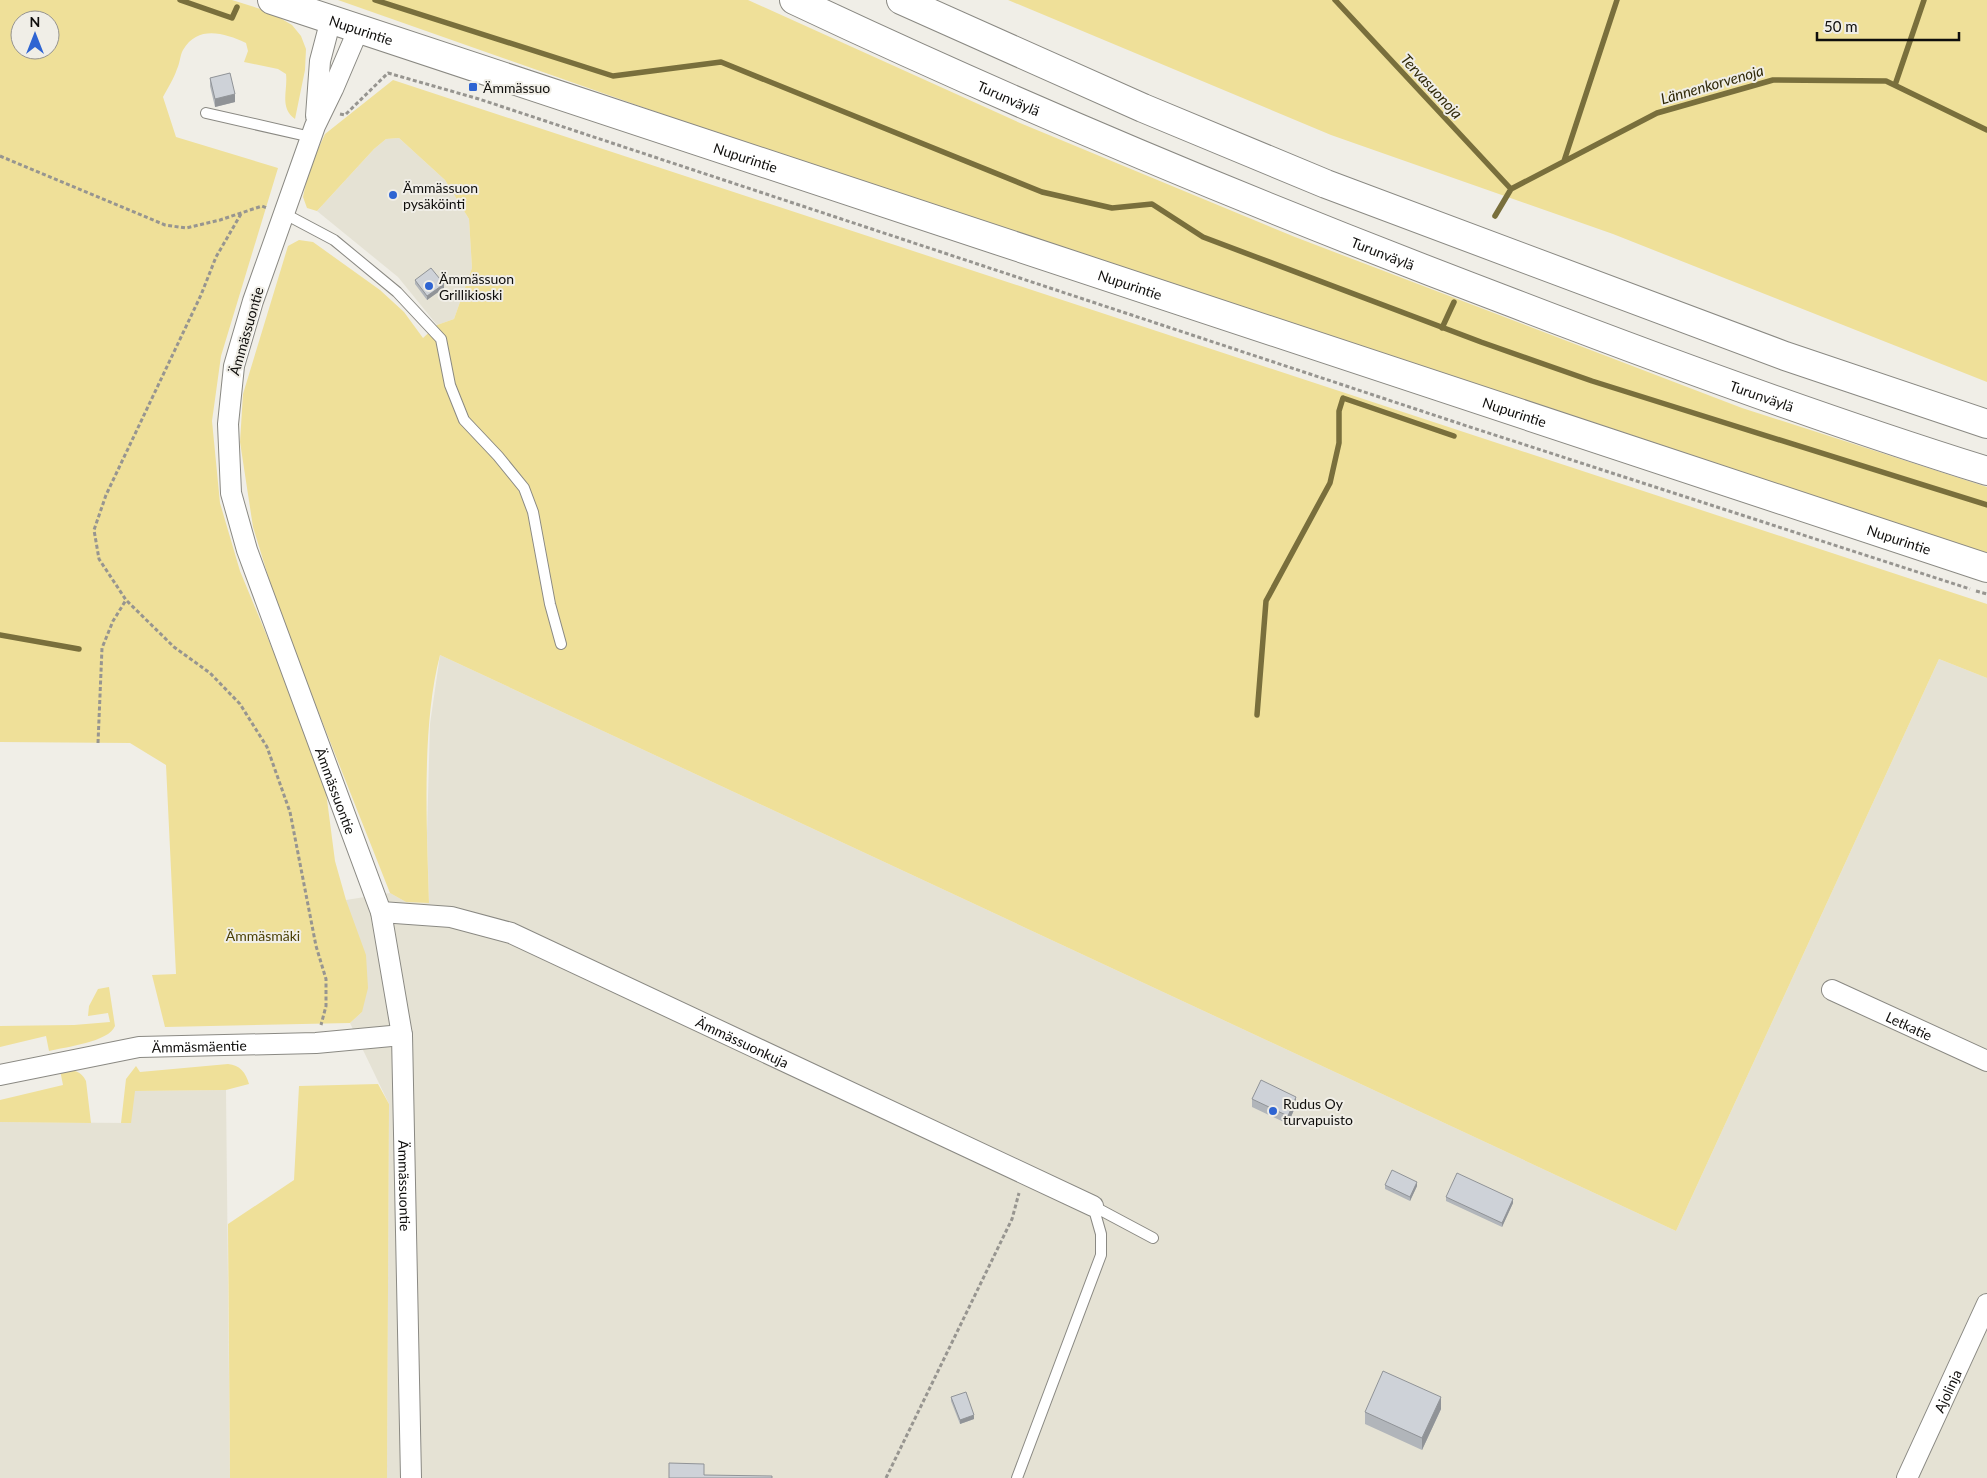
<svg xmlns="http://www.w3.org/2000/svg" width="1987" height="1478" font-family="Lato,sans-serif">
  <rect width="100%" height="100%" fill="#f0eee7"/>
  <path fill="#e5e2d4" d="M399,138L445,180L469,219L472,268L454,319L437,325L398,277L317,211L374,149L386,139Z
    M440,655L1676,1231L1939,659L1987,678V1478H387L389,1104L350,1023L362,1012L346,900L390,893L406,902L429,903L427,833L430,724Z
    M226,1090L230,1478H0V1122L130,1123L134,1091Z"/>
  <path fill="#efe099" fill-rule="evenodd" d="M0,0H232L270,12L292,25L301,36L306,49L305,70L295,119C279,107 288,91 286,74L278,69L244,62L248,51L246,43C224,33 198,25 183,50C180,55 180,63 177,69C174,78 168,88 163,97L176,137L278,168L221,356L212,421L220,503L240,571L281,670L326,792L335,861L346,900L366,955L368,988L362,1012L350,1023L165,1027L152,975L176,974L166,765L130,743L0,742ZM20,20H50V50H20Z
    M338,0H748L1020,123L1295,237L1742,408L1987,487V553L739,141Z
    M1008,0H1987V382L1613,234L1331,135Z
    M393,80L1987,604V678L1939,659L1676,1231L440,655C421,728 427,828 429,903L406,902L390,893L280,615L253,527L240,442L243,394L288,246L299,240L313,242L380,290L404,312L423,338L437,325L454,319L472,268L469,219L445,180L399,138L386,139L374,149L317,211L307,208L303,197L309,169L325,134Z
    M109,987L115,1026C109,1042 65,1047 49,1051L46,1036L0,1047V1026L74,1025L110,1022L108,1013L88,1016L89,1006L98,989Z
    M228,1064C240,1065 246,1073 249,1084L226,1090L135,1091L131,1123H121L126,1079L136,1066L140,1072Z
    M60,1070C72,1070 80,1069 86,1081L91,1123L0,1122V1100L63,1085Z
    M378,1084L389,1104L387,1478H230L228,1224L294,1180L299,1086Z"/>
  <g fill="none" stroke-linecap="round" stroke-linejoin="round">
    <path stroke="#796f3c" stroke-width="5.5" d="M180,0L232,18L237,7
      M375,0L613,76L721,62L1042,192L1112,208L1152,204L1203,237L1481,342L1592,381L1987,505
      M1335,0L1511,189
      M1895,85L1924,0
      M1564,161L1617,0
      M1511,189L1657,113L1773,80L1886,81L1987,130
      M1495,216L1511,189
      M1442,328L1454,302
      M0,635L79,649
      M1257,715L1266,601L1330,483L1339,443V411L1343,398L1454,436"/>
    <g stroke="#8a8983" stroke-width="12">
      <path id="service" d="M206,113L311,137
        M285,214L334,240L397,292L441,339L450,385L464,420L498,456L524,488L533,512L550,604L561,644
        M1093,1206L1153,1238
        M1017,1478L1101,1255V1234L1093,1206"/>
    </g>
    <g stroke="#8a8983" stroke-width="22">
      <g id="minor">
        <path id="s1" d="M359,28L333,89L315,126L253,301L234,366L228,424L231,493L247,550L381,912L402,1035L411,1478"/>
        <path d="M316,116L320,61L331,19"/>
        <path id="s2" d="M381,912L451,917L511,933L1093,1206"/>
        <path id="s3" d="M1832,990L1987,1061"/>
        <path id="s4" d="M0,1075L139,1047L316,1043L402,1035"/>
        <path id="s5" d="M1907,1478L1987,1304"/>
      </g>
    </g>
    <g stroke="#8a8983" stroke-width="30">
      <g id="secondary">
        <path id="s6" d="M272,0L1987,568"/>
      </g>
    </g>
    <g stroke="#8a8983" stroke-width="30">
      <g id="motorway">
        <path id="s7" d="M794,0C1029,111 1270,211 1513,303C1669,363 1827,421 1987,471"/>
        <path d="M901,0L1143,108L1326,184L1785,356L1987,424"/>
      </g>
    </g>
    <path stroke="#979590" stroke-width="3" stroke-dasharray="4 2.5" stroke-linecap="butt" d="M340,114L345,115L388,73L479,99L1473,428L1970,589
      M0,156L165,225L186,228L220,220L262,206L267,208
      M241,214L216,257L201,295L106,495L94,530L99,559L126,600L174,647L210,673L240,704L267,747L290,812L316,946L326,979V1006L321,1025
      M1976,591L1987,594
      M98,743L102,648L113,621L126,600
      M886,1478L1012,1219L1019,1193"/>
    <use href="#service" stroke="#fff" stroke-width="10"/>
    <use href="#minor" stroke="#fff" stroke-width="20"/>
    <use href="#secondary" stroke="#fff" stroke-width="28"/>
    <use href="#motorway" stroke="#fff" stroke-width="28"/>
  </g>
  <path fill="#b1b5ba" d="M210,78L235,102L215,107L210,86Z
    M415,280L444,288L427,300L415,284Z
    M1252,1099L1296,1105L1288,1124L1252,1107Z
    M1385,1185L1417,1186L1410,1201L1385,1189Z
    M1446,1197L1513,1203L1502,1227L1446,1201Z
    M951,1397L974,1419L960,1424L951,1401Z
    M1441,1409L1422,1450L1365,1424V1412Z"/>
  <path fill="#909397" d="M235,94V102L215,107V99Z
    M444,284V288L427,300V296Z
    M1296,1097V1105L1288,1124V1116Z
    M1417,1182V1186L1410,1201V1197Z
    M1513,1199V1203L1502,1227V1223Z
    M1441,1397V1409L1422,1450V1438Z
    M974,1415V1419L960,1424V1420Z"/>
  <path fill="#ced2d8" stroke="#909397" d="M230,73L235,94L215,99L210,78Z
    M431,268L444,284L427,296L415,280Z
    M1261,1080L1296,1097L1288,1116L1252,1099Z
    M1392,1170L1417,1182L1410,1197L1385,1185Z
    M1457,1173L1513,1199L1502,1223L1446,1197Z
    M1383,1371L1441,1397L1422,1438L1365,1412Z
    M966,1392L974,1415L960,1420L951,1397Z
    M669,1463L704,1464V1475L772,1476V1478H669Z"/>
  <g fill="#2e64d2" stroke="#f0eee7" stroke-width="2">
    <rect x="468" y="82" width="10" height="10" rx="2.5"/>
    <circle cx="393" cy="195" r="5"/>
    <circle cx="429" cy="286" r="5"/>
    <circle cx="1273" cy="1111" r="5"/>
  </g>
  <g text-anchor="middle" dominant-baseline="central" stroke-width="4" stroke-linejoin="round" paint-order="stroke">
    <g font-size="14" fill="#0f0e0c" stroke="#f0eee7">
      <text stroke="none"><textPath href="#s6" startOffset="94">Nupurintie</textPath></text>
      <text stroke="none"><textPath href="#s7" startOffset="236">Turunväylä</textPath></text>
      <text stroke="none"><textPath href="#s6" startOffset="499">Nupurintie</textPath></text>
      <text stroke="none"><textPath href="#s7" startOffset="641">Turunväylä</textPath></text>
      <text stroke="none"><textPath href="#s6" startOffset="904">Nupurintie</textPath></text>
      <text transform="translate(246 331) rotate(-74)">Ämmässuontie</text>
      <text stroke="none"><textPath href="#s7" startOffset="1046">Turunväylä</textPath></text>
      <text stroke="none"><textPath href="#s6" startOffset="1309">Nupurintie</textPath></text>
      <text stroke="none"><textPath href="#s6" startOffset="1714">Nupurintie</textPath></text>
      <text stroke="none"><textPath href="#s1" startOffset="804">Ämmässuontie</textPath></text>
      <text stroke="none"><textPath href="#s3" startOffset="85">Letkatie</textPath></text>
      <text stroke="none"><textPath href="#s2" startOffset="388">Ämmässuonkuja</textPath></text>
      <text stroke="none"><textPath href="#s4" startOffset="202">Ämmäsmäentie</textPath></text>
      <text stroke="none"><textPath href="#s1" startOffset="1209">Ämmässuontie</textPath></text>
      <text stroke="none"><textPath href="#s5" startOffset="96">Ajolinja</textPath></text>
    </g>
    <g font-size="14" fill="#0f0e0c" stroke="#f0eee7" text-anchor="start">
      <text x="483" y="87">Ämmässuo</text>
      <text x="403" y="187">Ämmässuon<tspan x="403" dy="16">pysäköinti</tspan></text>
      <text x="439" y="278">Ämmässuon<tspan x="439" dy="16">Grillikioski</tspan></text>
      <text x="1283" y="1103">Rudus Oy<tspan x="1283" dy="16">turvapuisto</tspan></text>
    </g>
    <g font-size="14" fill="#4a3f03" stroke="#f0eee7">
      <text x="263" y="935">Ämmäsmäki</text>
    </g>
    <g font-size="15" font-style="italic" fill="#302908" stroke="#f0eee7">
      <text transform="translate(1712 84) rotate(-16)">Lännenkorvenoja</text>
      <text transform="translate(1432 86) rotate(47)">Tervasuonoja</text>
    </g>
  </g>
  <g transform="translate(35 35)"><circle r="24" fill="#f0eee7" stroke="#96948f"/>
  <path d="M0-4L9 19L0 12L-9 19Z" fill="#2e64d2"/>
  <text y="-8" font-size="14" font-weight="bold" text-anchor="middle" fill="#0f0e0c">N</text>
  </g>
  <path d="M1817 32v8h142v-8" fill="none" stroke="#0f0e0c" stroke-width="2.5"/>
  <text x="1824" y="32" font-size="15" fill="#0f0e0c" stroke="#f0eee7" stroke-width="4" paint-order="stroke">50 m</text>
</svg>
